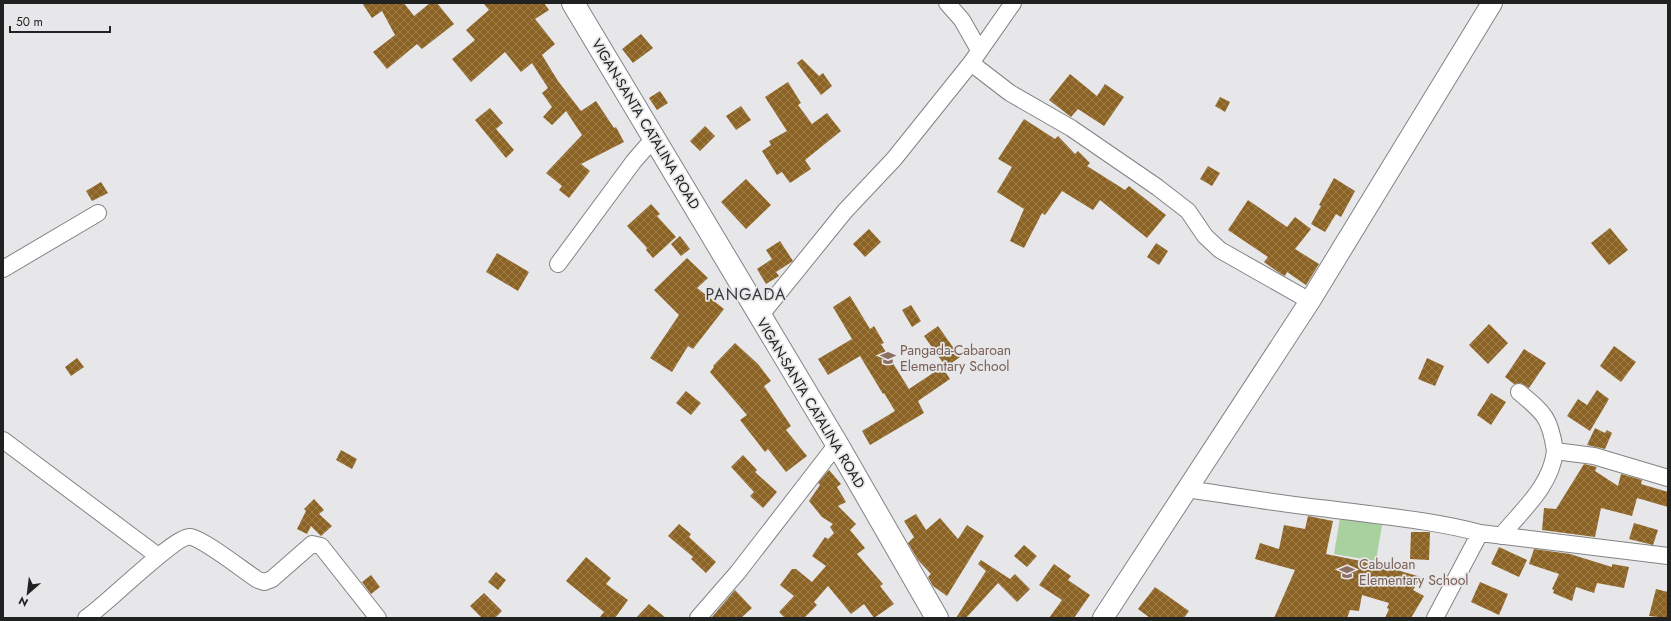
<svg xmlns="http://www.w3.org/2000/svg" width="1671" height="621" font-family="Jost,sans-serif">
  <defs>
    <pattern id="building-cross-hatch" width="8" height="8" patternUnits="userSpaceOnUse"><rect width="8" height="8" fill="#8d6323"/><path d="M0 0l8 8M0 8l8-8" fill="none" stroke="#9b7e51"/></pattern>
  </defs>
  <rect width="100%" height="100%" fill="#e7e7e9"/>
  <path fill="#a9d09f" d="M1340,518L1382,525L1376,561L1334,554Z"/>
  <path fill="url(#building-cross-hatch)" d="M362,3H404L414,16L430,3H437L454,24L422,49L417,44L387,69L373,52L395,35L382,11L372,18Z
    M483,3H544L549,10L535,19L555,44L542,55L558,81L581,111L596,101L614,128L616,127L624,142L581,164L590,171L569,198L559,190L562,186L546,173L582,135L566,111L552,125L543,117L552,107L542,93L548,88L532,63L521,72L505,52L471,82L452,59L475,40L466,30L489,10Z
    M641,34L653,48L633,63L622,49Z
    M802,59L819,76L823,73L832,86L821,95L797,63Z
    M1070,74L1097,96L1105,84L1124,97L1104,126L1078,109L1071,117L1049,100Z
    M788,82L801,103L798,105L812,124L827,113L841,131L805,160L811,169L790,183L782,172L777,175L762,151L771,145L769,141L787,131L765,97Z
    M660,91L668,103L657,110L649,98Z
    M1220,97L1230,102L1225,112L1215,106Z
    M741,106L751,120L736,130L726,116Z
    M490,108L503,123L496,129L514,150L506,158L475,120Z
    M1024,119L1055,139L1058,136L1075,154L1078,151L1090,163L1087,166L1125,190L1129,186L1166,215L1147,238L1100,200L1093,210L1062,191L1045,215L1042,213L1024,248L1010,241L1024,209L997,192L1012,167L998,159Z
    M705,126L715,136L700,151L690,141Z
    M1208,166L1220,173L1212,186L1200,179Z
    M1334,178L1355,191L1341,217L1336,214L1325,232L1311,224L1321,206L1319,205Z
    M746,179L771,205L746,229L721,202Z
    M101,182L108,193L92,201L86,191Z
    M1248,200L1287,227L1295,217L1311,229L1295,249L1319,264L1306,285L1287,272L1285,276L1281,274L1264,262L1268,257L1228,230Z
    M651,204L660,214L657,216L676,237L653,258L646,250L647,248L627,226Z
    M1610,228L1628,250L1609,265L1591,243Z
    M869,229L881,242L865,257L853,244Z
    M680,236L690,249L681,256L671,244Z
    M780,241L793,261L776,272L779,276L766,284L757,269L772,259L766,250Z
    M1156,243L1168,251L1159,265L1147,257Z
    M497,253L529,272L518,291L486,272Z
    M687,258L708,278L697,288L724,309L693,349L688,346L672,372L650,358L679,315L654,290Z
    M850,296L870,329L874,326L884,343L881,344L909,389L942,367L950,379L918,401L924,413L870,445L862,431L895,411L884,393L883,394L860,356L828,375L818,359L852,339L833,307Z
    M911,305L921,321L912,327L902,310Z
    M1489,324L1508,343L1488,364L1469,345Z
    M938,326L960,357L946,367L924,336Z
    M735,343L758,364L771,381L764,386L791,426L786,430L807,456L786,472L768,449L765,452L740,420L747,415L710,372L714,367L713,366Z
    M1614,346L1636,362L1621,382L1600,366Z
    M1524,349L1546,363L1529,388L1521,383L1514,384L1505,377Z
    M77,358L84,367L71,376L65,367Z
    M1427,358L1444,366L1435,386L1418,379Z
    M1597,390L1609,399L1590,431L1567,416L1578,399L1587,405Z
    M686,391L701,403L691,415L676,403Z
    M1491,393L1506,402L1491,425L1477,415Z
    M1595,428L1605,433L1607,430L1612,433L1605,449L1587,445Z
    M341,450L357,459L352,469L336,460Z
    M743,455L757,470L755,472L777,492L763,508L750,496L754,492L731,467Z
    M1584,464L1597,467L1595,471L1618,486L1621,474L1642,480L1641,484L1668,492V507L1637,498L1632,516L1601,508L1595,537L1542,530L1544,508L1556,509Z
    M829,470L841,484L837,487L846,502L838,506L856,524L850,530L865,548L857,554L883,584L880,586L894,604L874,618L864,604L851,614L828,586L814,602L817,605L804,618H785L779,612L794,596L780,585L792,569H796L812,582L826,566L812,556L825,537L828,539L834,533L830,527L833,524L822,517L809,501L820,485L818,483Z
    M314,499L324,510L319,514L332,526L321,536L311,526L307,534L297,529L306,511L304,509Z
    M916,514L926,530L940,518L958,539L967,525L984,536L947,596L933,586L928,577L931,574L918,560L908,543L914,537L904,521Z
    M1308,516L1333,521L1326,554L1376,564L1421,577L1413,590L1424,596L1411,618H1385L1389,609L1387,608L1389,603L1362,595L1359,611L1350,610L1347,618H1274L1295,570L1255,559L1260,543L1279,549L1284,525L1305,529Z
    M1634,523L1658,530L1653,545L1629,539Z
    M679,524L691,534L689,537L716,562L706,573L691,559L693,557L668,536Z
    M1411,532H1430L1429,560L1410,559Z
    M1024,545L1037,556L1027,567L1014,556Z
    M1499,547L1527,560L1519,577L1491,564Z
    M1534,549L1570,554L1612,567V564L1629,567L1624,588L1597,583L1594,593L1576,587L1572,601L1553,593L1554,590L1552,589L1559,574L1529,564Z
    M586,557L611,578L606,584L628,600L615,618H599L604,612L566,581Z
    M981,560L1010,579L1015,574L1030,589L1017,602L998,583L966,618H956L986,571L978,564Z
    M1054,564L1071,576L1068,580L1090,595L1074,618H1049L1062,600L1039,585Z
    M496,572L506,580L498,590L488,582Z
    M371,575L380,587L371,594L362,582Z
    M1480,582L1508,594L1499,615L1471,602Z
    M1155,587L1189,611L1184,618H1150L1138,609Z
    M1656,589L1668,592V618L1649,616Z
    M735,590L752,608L741,618H713L712,617Z
    M484,593L502,611L495,618H482L470,606Z
    M649,604L666,618H636Z"/>
  <g fill="none" stroke-linecap="round" stroke-linejoin="round">
    <g stroke="#828385" stroke-width="18">
      <path id="minor" d="M947,3L962,20L979,50
        M971,63L1010,93L1071,128L1157,187L1188,211L1205,236L1220,250L1310,301
        M558,264L634,161L655,137
        M3,269L98,213
        M760,316L845,211L894,159L971,63L1013,3
        M1519,392C1544,413 1550,417 1555,451
        M3,440L158,556
        M1187,489C1234,496 1281,504 1329,509C1380,516 1431,520 1480,533L1668,556
        M1501,536C1523,509 1551,486 1555,451L1594,456L1668,478
        M86,618C105,606 176,534 191,537C205,540 244,571 258,580L264,582L272,579L312,544L321,546L378,618
        M698,618L738,572L837,444
        M1435,618L1480,533"/>
    </g>
    <g stroke="#828385" stroke-width="22">
      <path id="tertiary" d="M1103,618L1310,301L1492,3"/>
    </g>
    <g stroke="#828385" stroke-width="24">
      <path id="secondary" d="M573,3L837,444L937,618"/>
    </g>
    <use href="#minor" stroke="#fff" stroke-width="16"/>
    <use href="#tertiary" stroke="#fff" stroke-width="20"/>
    <use href="#secondary" stroke="#fff" stroke-width="22"/>
  </g>
  <defs>
    <g id="school-bare" transform="scale(1.2)"><path d="M0-5L7-2L0 1L-7-2ZM-4 1L0 2.5L4 1V4Q0 6-4 4Z" fill="#8d6e63" stroke="#e7e7e9" stroke-width="2.5" paint-order="stroke"/></g>
  </defs>
  <g fill-rule="evenodd">
    <use href="#school-bare" x="888" y="358"/>
    <use href="#school-bare" x="1347" y="572"/>
  </g>
  <g text-anchor="middle" dominant-baseline="central" stroke-width="3.5" stroke-linejoin="round" paint-order="stroke">
    <g font-size="14" fill="#202121" stroke="#e7e7e9">
      <text transform="translate(646 124) rotate(59)">VIGAN-SANTA CATALINA ROAD</text>
      <text transform="translate(811 403) rotate(59)">VIGAN-SANTA CATALINA ROAD</text>
    </g>
    <g font-size="14" fill="#785e54" stroke="#e7e7e9" text-anchor="start">
      <text x="900" y="350">Pangada-Cabaroan<tspan x="900" dy="16">Elementary School</tspan></text>
      <text x="1359" y="564">Cabuloan<tspan x="1359" dy="16">Elementary School</tspan></text>
    </g>
    <g font-size="16" letter-spacing="1" fill="#3b3c3d" stroke="#e7e7e9">
      <text x="746" y="294">PANGADA</text>
    </g>
  </g>
  <rect width="1671" height="621" fill="none" stroke="#202121" stroke-width="8"/>
  <g transform="translate(28 593) rotate(208)" stroke="#e7e7e9" stroke-width="3" paint-order="stroke">
  <path d="M0-3L7 15L0 10L-7 15Z" fill="#202121"/>
  <text y="-6" font-size="11" font-weight="bold" text-anchor="middle" fill="#202121">N</text>
  </g>
  <path d="M10 26v6h100v-6" fill="none" stroke="#202121" stroke-width="2"/>
  <text x="16" y="26" font-size="12" fill="#202121" stroke="#e7e7e9" stroke-width="3" paint-order="stroke">50 m</text>
</svg>
